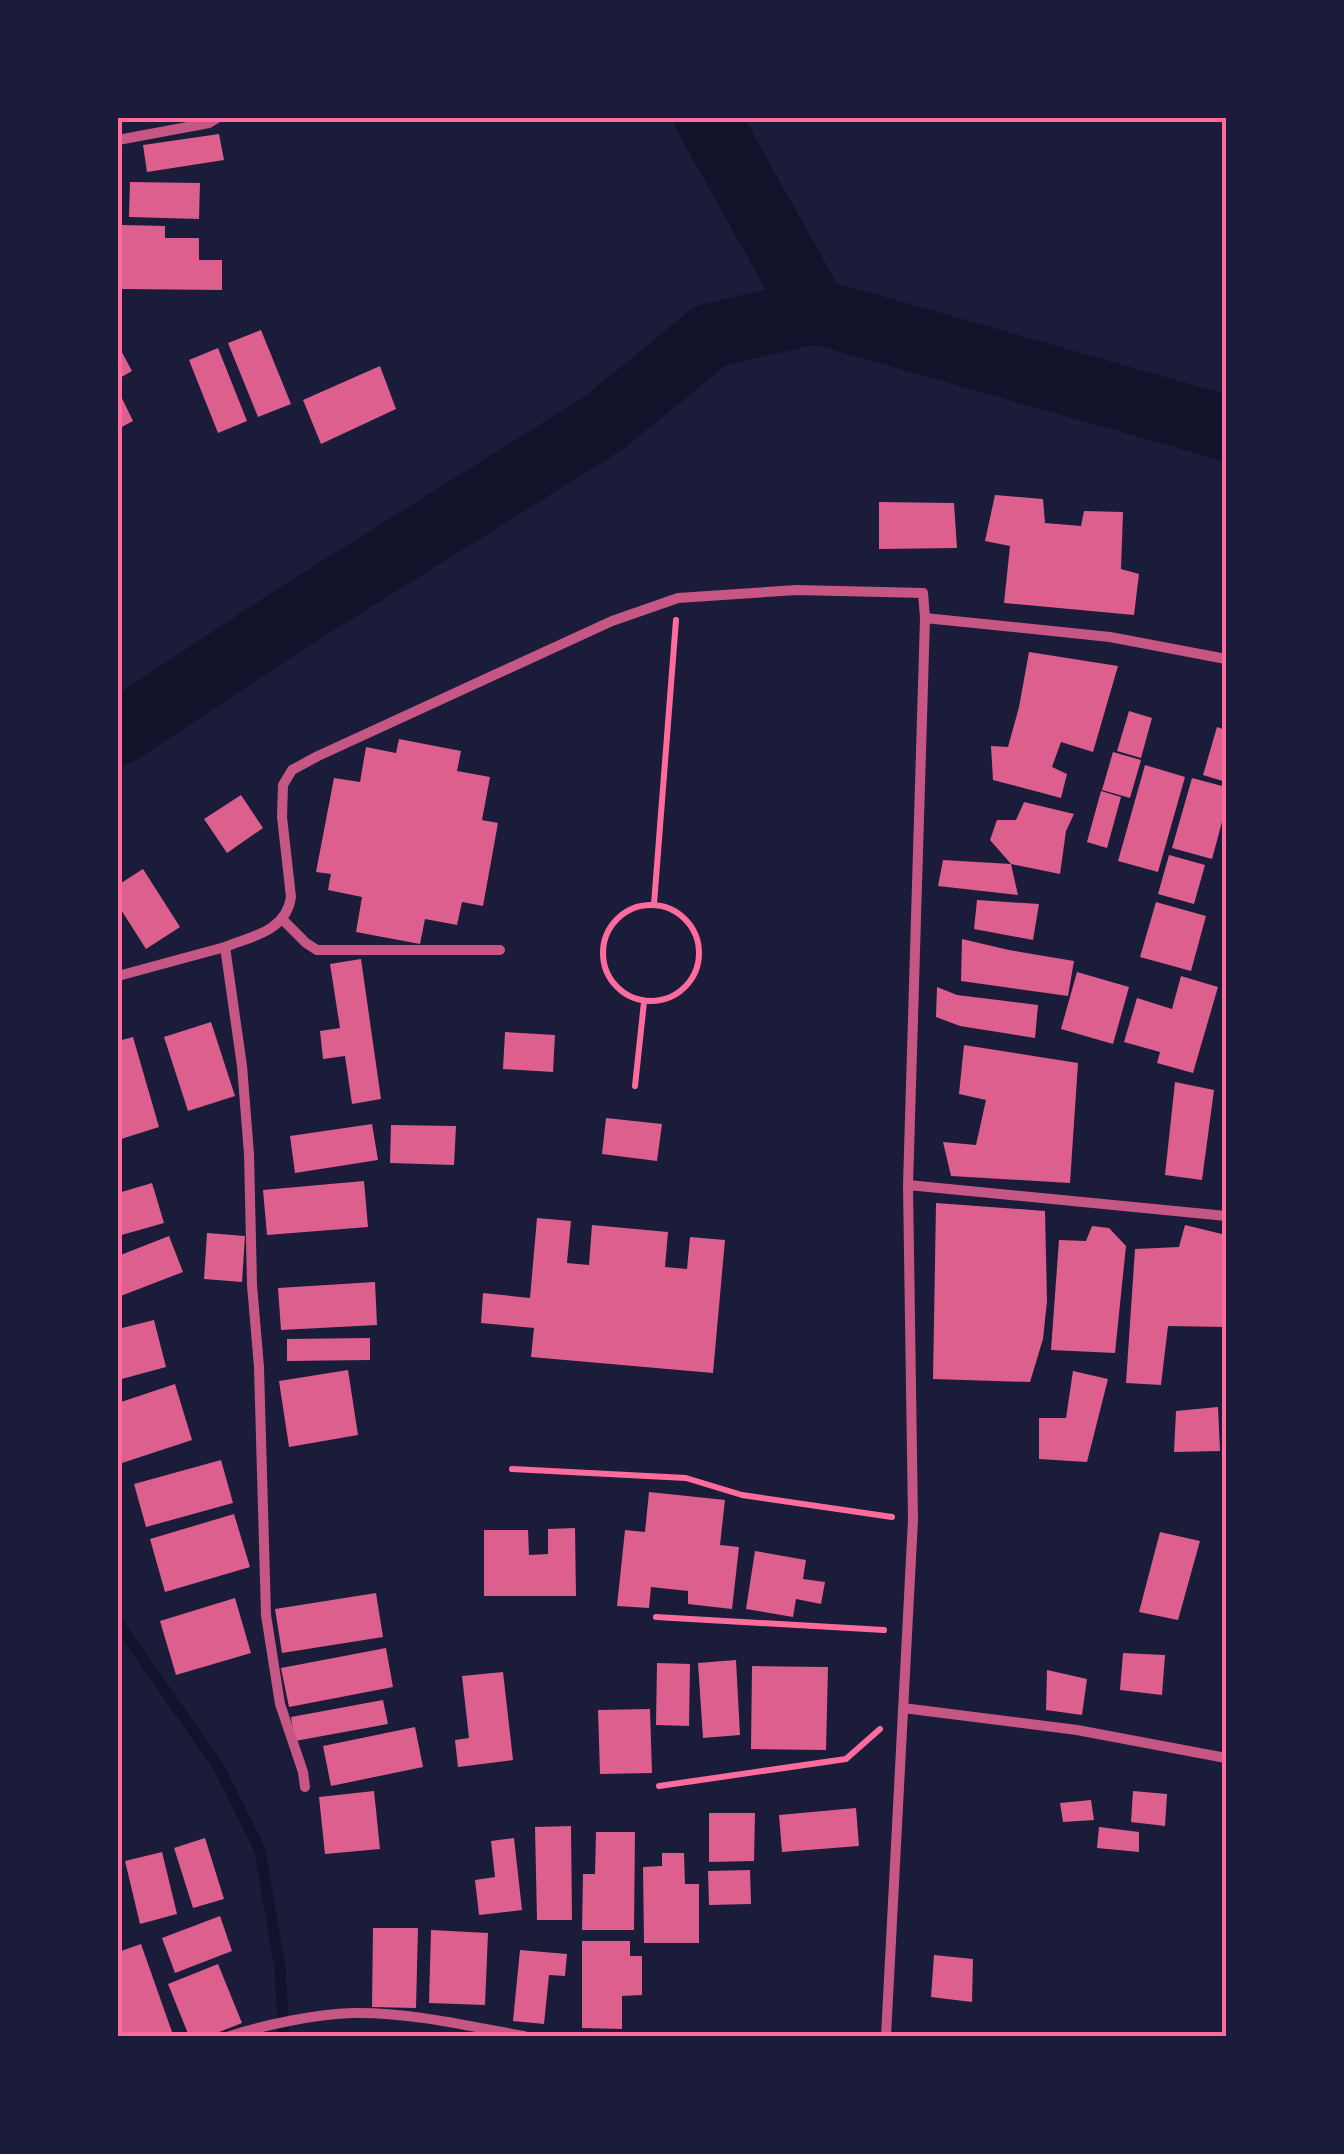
<svg xmlns="http://www.w3.org/2000/svg" width="1344" height="2154" font-family="Overpass,sans-serif">
  <rect width="100%" height="100%" fill="#1b1b3a"/>
  <g fill="none" stroke-linecap="round" stroke-linejoin="round">
    <path stroke="#12122b" stroke-width="11" d="M118,1623L218,1766L260,1850L280,1969L284,2036"/>
    <path stroke="#12122b" stroke-width="65" d="M707,118L815,311L1226,428
      M118,733L297,615L605,422L710,336L815,311"/>
  </g>
  <path fill="#dd5f8e" d="M219,134L224,160L147,172L143,145Z
    M130,182L200,183L199,219L129,217Z
    M122,225L165,226V238H199V260H222V290L121,289Z
    M261,330L291,404L258,417L228,343Z
    M118,345L132,371L118,379Z
    M218,348L247,421L218,433L189,360Z
    M380,366L396,409L321,444L303,400Z
    M118,390L133,421L118,429Z
    M995,495L1043,499L1045,523L1081,526L1084,511L1123,512L1121,569L1139,574L1134,615L1004,603L1010,546L985,541Z
    M879,502L954,503L957,548L879,549Z
    M1029,652L1118,666L1093,752L1061,742L1052,767L1067,774L1061,798L993,780L991,746L1008,747L1019,707Z
    M1129,711L1152,718L1141,758L1117,751Z
    M1217,727L1226,730V782L1203,775Z
    M399,739L461,751L457,771L490,777L482,820L498,823L483,906L462,902L457,925L425,919L420,944L356,932L362,897L328,890L331,874L316,872L334,778L360,782L366,747L396,753Z
    M1113,752L1141,760L1130,798L1102,790Z
    M1145,765L1185,777L1158,872L1118,861Z
    M1192,778L1226,787V807L1212,859L1172,848Z
    M1101,791L1121,797L1107,848L1087,842Z
    M241,795L263,828L227,853L204,819Z
    M1024,802L1074,814L1066,831L1060,874L1011,864L990,840L997,820H1016Z
    M1169,855L1205,865L1194,904L1158,894Z
    M943,860L1011,864L1018,895L938,886Z
    M143,869L180,927L146,949L118,905V885Z
    M977,900L1039,904L1033,940L974,929Z
    M1156,902L1206,916L1191,971L1140,957Z
    M962,939L1009,950L1074,961L1068,996L961,981Z
    M361,959L381,1099L352,1104L345,1056L323,1059L320,1031L340,1028L330,964Z
    M1077,972L1129,987L1113,1044L1061,1029Z
    M1181,976L1218,987L1193,1073L1157,1063L1160,1052L1124,1042L1137,998L1172,1009Z
    M937,987L957,995L1038,1005L1035,1038L960,1026L936,1017Z
    M211,1022L235,1096L188,1111L164,1037Z
    M505,1032L555,1035L553,1072L503,1069Z
    M133,1037L159,1127L118,1140V1041Z
    M964,1045L1078,1063L1070,1183L951,1176L943,1142L976,1145L986,1100L959,1094Z
    M1175,1082L1214,1090L1202,1180L1165,1175Z
    M606,1118L662,1124L657,1161L602,1154Z
    M372,1124L378,1160L295,1173L290,1136Z
    M391,1125L456,1126L454,1165L390,1163Z
    M364,1181L368,1227L267,1235L263,1190Z
    M152,1183L164,1223L118,1236V1193Z
    M936,1203L1045,1211L1047,1301L1043,1339L1030,1382L933,1379Z
    M537,1218L571,1221L567,1263L589,1265L592,1225L668,1232L665,1267L687,1269L690,1237L725,1240L713,1373L531,1357L534,1328L481,1323L483,1293L530,1298Z
    M1185,1225L1226,1235V1327L1168,1326L1161,1385L1126,1383L1135,1249L1179,1247Z
    M1092,1226L1109,1228L1126,1246L1115,1353L1051,1350L1059,1240L1086,1241Z
    M207,1233L245,1236L242,1282L204,1279Z
    M169,1236L183,1272L118,1297V1256Z
    M375,1282L377,1325L281,1330L278,1288Z
    M154,1320L166,1367L118,1380V1329Z
    M370,1338V1360L287,1361V1339Z
    M348,1370L358,1435L289,1447L279,1381Z
    M1073,1371L1108,1379L1087,1462L1039,1459V1418H1066Z
    M175,1384L192,1440L122,1463L118,1448V1403Z
    M1218,1407L1220,1451L1174,1452L1176,1411Z
    M221,1460L233,1503L146,1527L134,1484Z
    M649,1492L725,1500L720,1545L739,1547L732,1609L688,1604V1591L651,1587L649,1608L617,1606L625,1530L645,1532Z
    M234,1514L250,1567L165,1592L150,1539Z
    M575,1528L576,1596H484V1530H528L529,1555L548,1554V1529Z
    M1160,1532L1200,1541L1178,1620L1139,1612Z
    M755,1551L806,1560L803,1579L825,1582L821,1604L796,1599L793,1617L746,1609Z
    M376,1593L383,1637L282,1653L275,1609Z
    M235,1598L251,1653L176,1675L160,1621Z
    M386,1648L393,1687L289,1707L281,1668Z
    M1123,1653L1165,1655L1162,1695L1120,1690Z
    M736,1660L740,1735L703,1738L698,1663Z
    M657,1663L690,1664L689,1726L656,1725Z
    M752,1666L828,1667L826,1750L751,1749Z
    M1047,1670L1087,1679L1082,1715L1046,1710Z
    M503,1672L513,1760L458,1767L455,1740L469,1738L462,1676Z
    M383,1700L388,1724L295,1741L291,1717Z
    M650,1709L652,1773L600,1774L598,1710Z
    M415,1727L423,1767L331,1786L323,1746Z
    M374,1791L380,1849L325,1854L319,1797Z
    M1133,1791L1167,1794L1165,1826L1131,1822Z
    M1091,1800L1094,1820L1063,1822L1060,1803Z
    M856,1808L859,1846L782,1852L779,1815Z
    M709,1813H755L754,1861L709,1862Z
    M571,1826L572,1920H537L535,1827Z
    M1099,1827L1139,1832V1852L1097,1848Z
    M596,1832H635L634,1930H582L583,1874H595Z
    M205,1838L224,1899L193,1908L174,1848Z
    M514,1838L522,1910L479,1915L475,1880L495,1877L491,1841Z
    M162,1852L177,1914L140,1924L125,1861Z
    M662,1853H684L685,1884H699V1943H644L643,1867L662,1866Z
    M750,1870L751,1904L709,1905L708,1871Z
    M220,1916L232,1951L175,1973L162,1938Z
    M373,1928H418L416,2008L372,2007Z
    M431,1930L488,1933L485,2005L429,2003Z
    M582,1941H630V1956H642V1995L622,1996V2029L582,2028Z
    M141,1944L172,2032L158,2036H118V1952Z
    M520,1950L567,1954L565,1976L549,1975L544,2024L513,2021Z
    M934,1955L973,1959L972,2002L931,1997Z
    M218,1964L242,2023L209,2036H189L168,1984Z"/>
  <g fill="none" stroke-linecap="round" stroke-linejoin="round">
    <path stroke="#ff6b9d" stroke-width="6" d="M654,904L676,620
      M603 953a48 48 0 1 1 96 0a48 48 0 1 1-96 0Z
      M635,1086L644,1002
      M512,1469L686,1478L742,1495L892,1517
      M656,1617L884,1630
      M659,1786L846,1759L880,1729"/>
    <path stroke="#c65784" stroke-width="10" d="M118,140L209,123L217,118
      M925,618L1110,637L1226,659
      M283,920L306,943L317,950H500
      M225,947C253,936 286,931 291,897L282,817L283,785L292,770L318,756L612,621L678,598L797,590L923,593L925,618L908,1185L913,1520L886,2036
      M118,976L225,947L242,1066L249,1154L252,1285L259,1367L266,1615L280,1704L303,1772L305,1787
      M908,1185L1226,1216
      M903,1708L1077,1730L1226,1758
      M230,2036C264,2025 316,2014 353,2013C410,2012 468,2026 524,2036"/>
  </g>
  <rect width="1344" height="2154" fill="none" stroke="#1b1b3a" stroke-width="240"/>
  <rect x="120" y="120" width="1104" height="1914" fill="none" stroke="#ff6b9d" stroke-width="4"/>
</svg>
